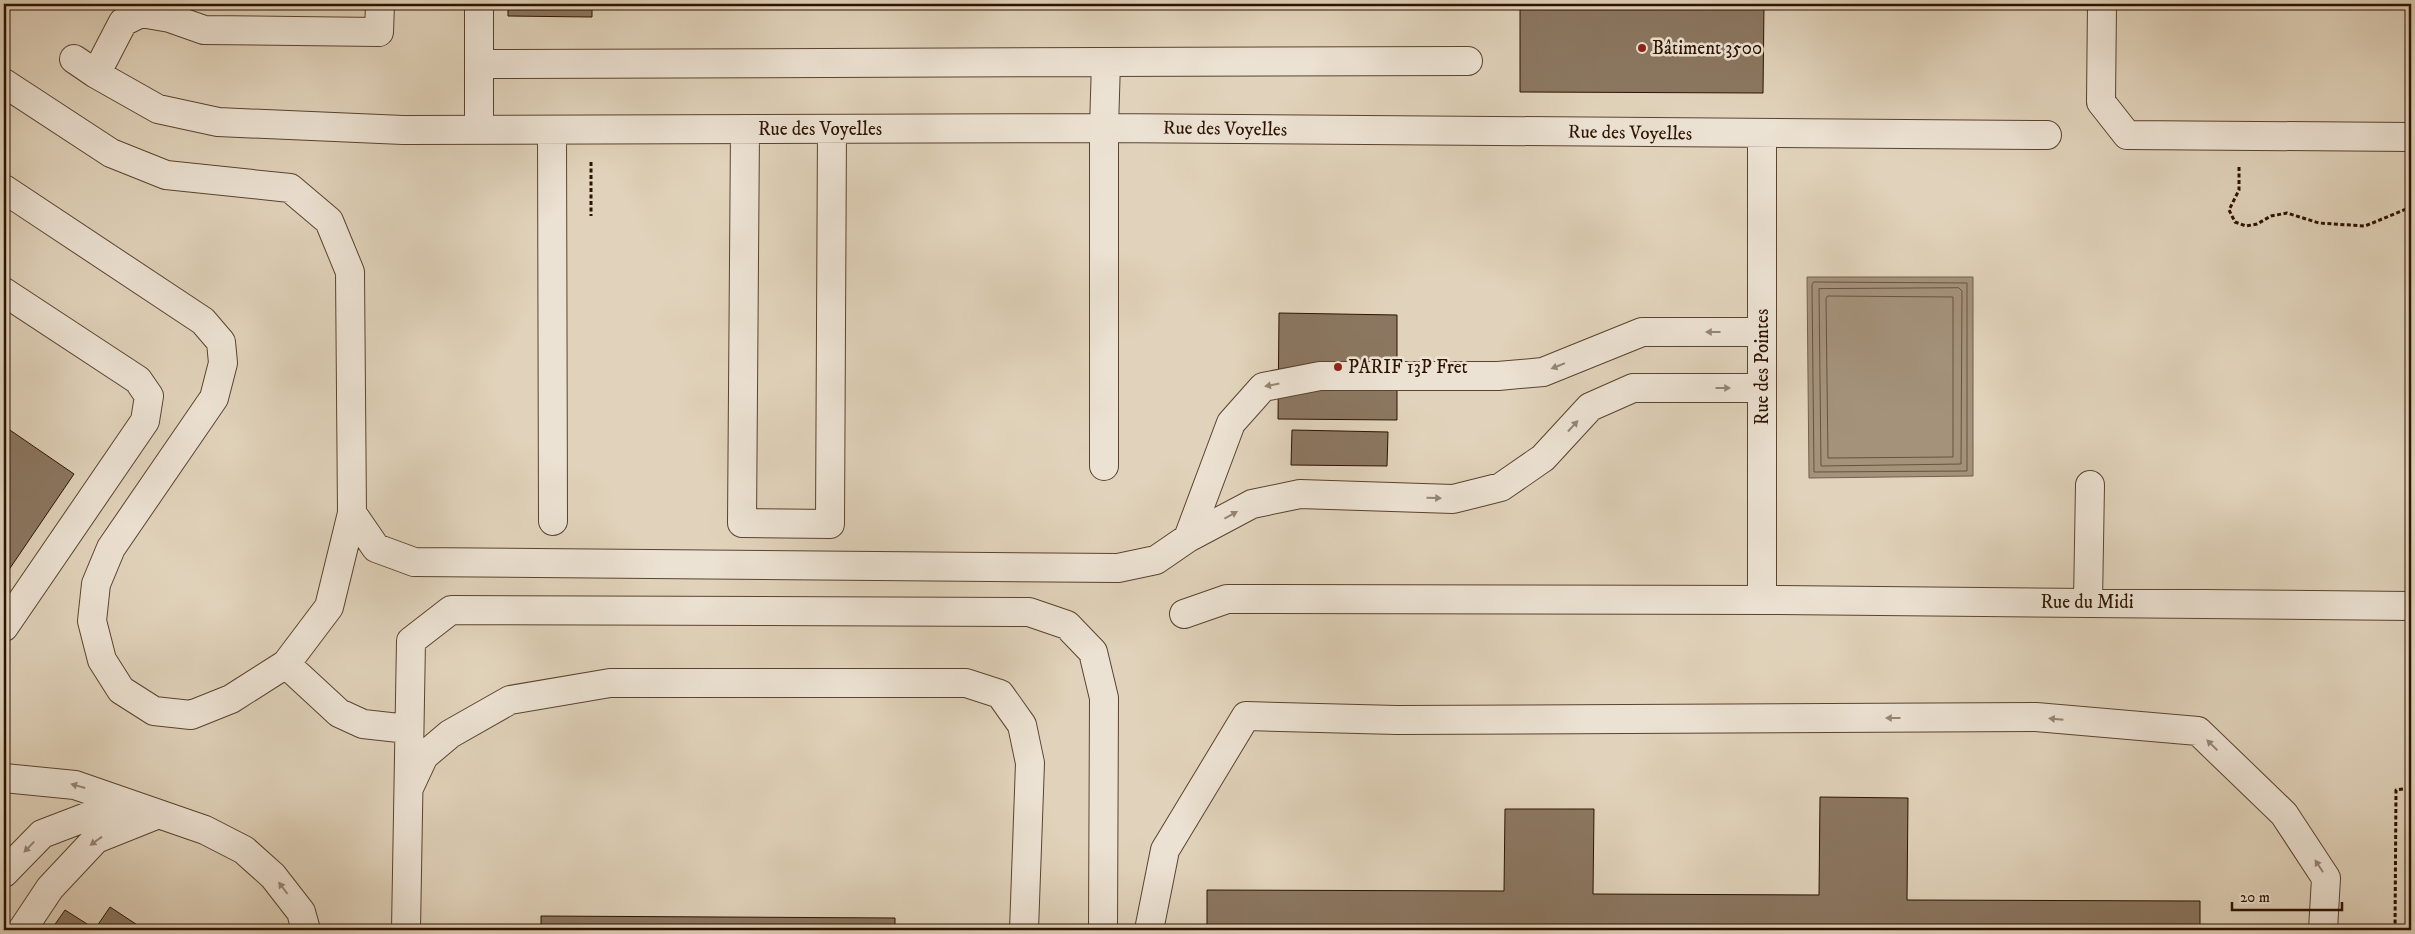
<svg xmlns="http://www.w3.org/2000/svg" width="2415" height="934" font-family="'IM FELL DW Pica',serif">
  <rect width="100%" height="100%" fill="#e1d3bb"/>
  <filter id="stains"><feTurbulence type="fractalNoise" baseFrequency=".004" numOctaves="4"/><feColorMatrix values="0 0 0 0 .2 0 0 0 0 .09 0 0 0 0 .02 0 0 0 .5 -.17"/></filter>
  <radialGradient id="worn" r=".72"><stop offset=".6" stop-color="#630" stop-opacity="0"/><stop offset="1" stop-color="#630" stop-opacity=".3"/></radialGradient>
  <path fill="#a4927b" stroke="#745f4a" d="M1807,277H1973V476L1809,478Z"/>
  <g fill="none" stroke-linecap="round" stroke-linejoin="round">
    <path stroke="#68523e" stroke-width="1" d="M1814,282L1967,283V471L1814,472L1812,285Z
      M1959,288L1962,291L1961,464L1821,466L1819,289Z
      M1828,296L1953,297V457L1828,458L1826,299Z"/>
  </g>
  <path fill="#8b7761" stroke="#2d1300" d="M508,4H592V17L508,16Z
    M1520,4L1764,5L1763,93L1520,92Z
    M1279,313L1397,315V420L1278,419Z
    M4,426L74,474L4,577Z
    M1292,430L1388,432L1387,466L1291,465Z
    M1820,797L1908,798L1907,900L2200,901V930H1207V890L1504,891L1505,809H1594L1593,894L1819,895Z
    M110,907L145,930H51L65,910L95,929Z
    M541,916L895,918V930H541Z"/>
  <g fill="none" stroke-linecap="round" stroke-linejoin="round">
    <g stroke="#5a432f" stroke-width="30">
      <path id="minor" d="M2102,4L2101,102L2127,135L2411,137
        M74,59L96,74L158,109L218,122L403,130L1104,128L2047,135
        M479,64L1468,61
        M96,74L123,22L141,13L170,18L204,30L379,32L380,4
        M4,83L111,153L166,175L290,188L329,221L350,272L352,513L376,548L414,562L1118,568L1156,560L1188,538L1252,504L1300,494L1453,499L1501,487L1543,458L1590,407L1633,388H1762
        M745,129L742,523L830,524L832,129
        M479,130V4
        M552,130L553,521
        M1762,134V600
        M4,189L203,321L221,342L223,363L214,398L111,548L96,584L92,621L102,660L121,690L154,711L191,715L231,699L286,664L329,607L352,513
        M4,292L138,380L149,396L145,421L4,627
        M1104,466V128L1106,62
        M1188,538L1231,423L1263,387L1320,376H1498L1543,372L1642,332H1762
        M2088,602L2090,485
        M1184,614L1227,599L1776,600L2411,606
        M286,664L339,713L363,724L408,729
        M4,778L75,785L205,830L244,850L273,876L301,912L306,930
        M409,788L424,756L450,734L510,700L610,683H966L1000,694L1022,725L1030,763L1024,930
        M4,873L42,834L89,816L140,815
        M22,930L50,888L96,839L156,815
        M406,930L411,641L451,610L1029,612L1067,625L1093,652L1104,698L1103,930
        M1149,930L1165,850L1246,716L1397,720L2036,717L2198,731L2284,814L2326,878L2323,930"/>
    </g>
    <path stroke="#2d1300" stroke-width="3" stroke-dasharray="4 2.5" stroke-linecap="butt" d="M591,162V216
      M2239,167V190L2229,210L2235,222L2246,226L2257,224L2271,216L2287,213L2319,223L2365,226L2411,207
      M2395,930L2396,790L2411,788"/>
    <use href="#minor" stroke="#ece2d3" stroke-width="28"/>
  </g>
  <defs><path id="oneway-solid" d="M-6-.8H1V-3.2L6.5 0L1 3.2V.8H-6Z" transform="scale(1.25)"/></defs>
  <g fill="#968574">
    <use href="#oneway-solid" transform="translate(1713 332) rotate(180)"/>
    <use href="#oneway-solid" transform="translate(1558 366) rotate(158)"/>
    <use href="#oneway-solid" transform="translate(1272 385) rotate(169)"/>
    <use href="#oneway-solid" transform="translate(1723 388)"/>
    <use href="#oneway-solid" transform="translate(1573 426) rotate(-47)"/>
    <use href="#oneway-solid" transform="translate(1434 498) rotate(2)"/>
    <use href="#oneway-solid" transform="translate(1231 515) rotate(-29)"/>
    <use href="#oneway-solid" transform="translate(1893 718) rotate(180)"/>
    <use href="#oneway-solid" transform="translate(2056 719) rotate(-175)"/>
    <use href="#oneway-solid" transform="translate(2212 745) rotate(-136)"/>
    <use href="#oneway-solid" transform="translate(78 786) rotate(-164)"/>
    <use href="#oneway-solid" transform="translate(96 841) rotate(144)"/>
    <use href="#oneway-solid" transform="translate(29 847) rotate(134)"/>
    <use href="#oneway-solid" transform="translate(2319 866) rotate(-123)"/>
    <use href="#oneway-solid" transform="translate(283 888) rotate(-127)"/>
  </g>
  <g fill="#8f2418" stroke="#ece2d3" stroke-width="2">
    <circle cx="1642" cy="48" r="5"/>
    <circle cx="1338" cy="367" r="5"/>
  </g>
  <g text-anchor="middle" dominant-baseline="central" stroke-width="5" stroke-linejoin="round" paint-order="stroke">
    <g font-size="19" fill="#2d1300" stroke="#ece2d3" text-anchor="start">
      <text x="1652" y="48">Bâtiment 3500</text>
      <text x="1348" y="367">PARIF 13P Fret</text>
    </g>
    <g font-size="19" fill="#2d1300" stroke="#ece2d3">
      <text x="820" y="129">Rue des Voyelles</text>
      <text transform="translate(1225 129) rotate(1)">Rue des Voyelles</text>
      <text transform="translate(1630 133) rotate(1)">Rue des Voyelles</text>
      <text transform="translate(1762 367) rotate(-90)">Rue des Pointes</text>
      <text x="2087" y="602">Rue du Midi</text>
    </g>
  </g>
  <rect width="2415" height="934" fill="none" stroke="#e1d3bb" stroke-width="20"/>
  <rect x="5" y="5" width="2405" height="924" fill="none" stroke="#2d1300" stroke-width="2.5"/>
  <rect x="10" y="10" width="2395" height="914" fill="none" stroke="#2d1300"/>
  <path d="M2232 902v8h110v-8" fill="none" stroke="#2d1300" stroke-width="2.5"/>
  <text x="2240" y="902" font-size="15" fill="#2d1300" stroke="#ece2d3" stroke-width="4" paint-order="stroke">20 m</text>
  <rect width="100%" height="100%" filter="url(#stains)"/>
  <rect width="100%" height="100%" fill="url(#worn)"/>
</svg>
